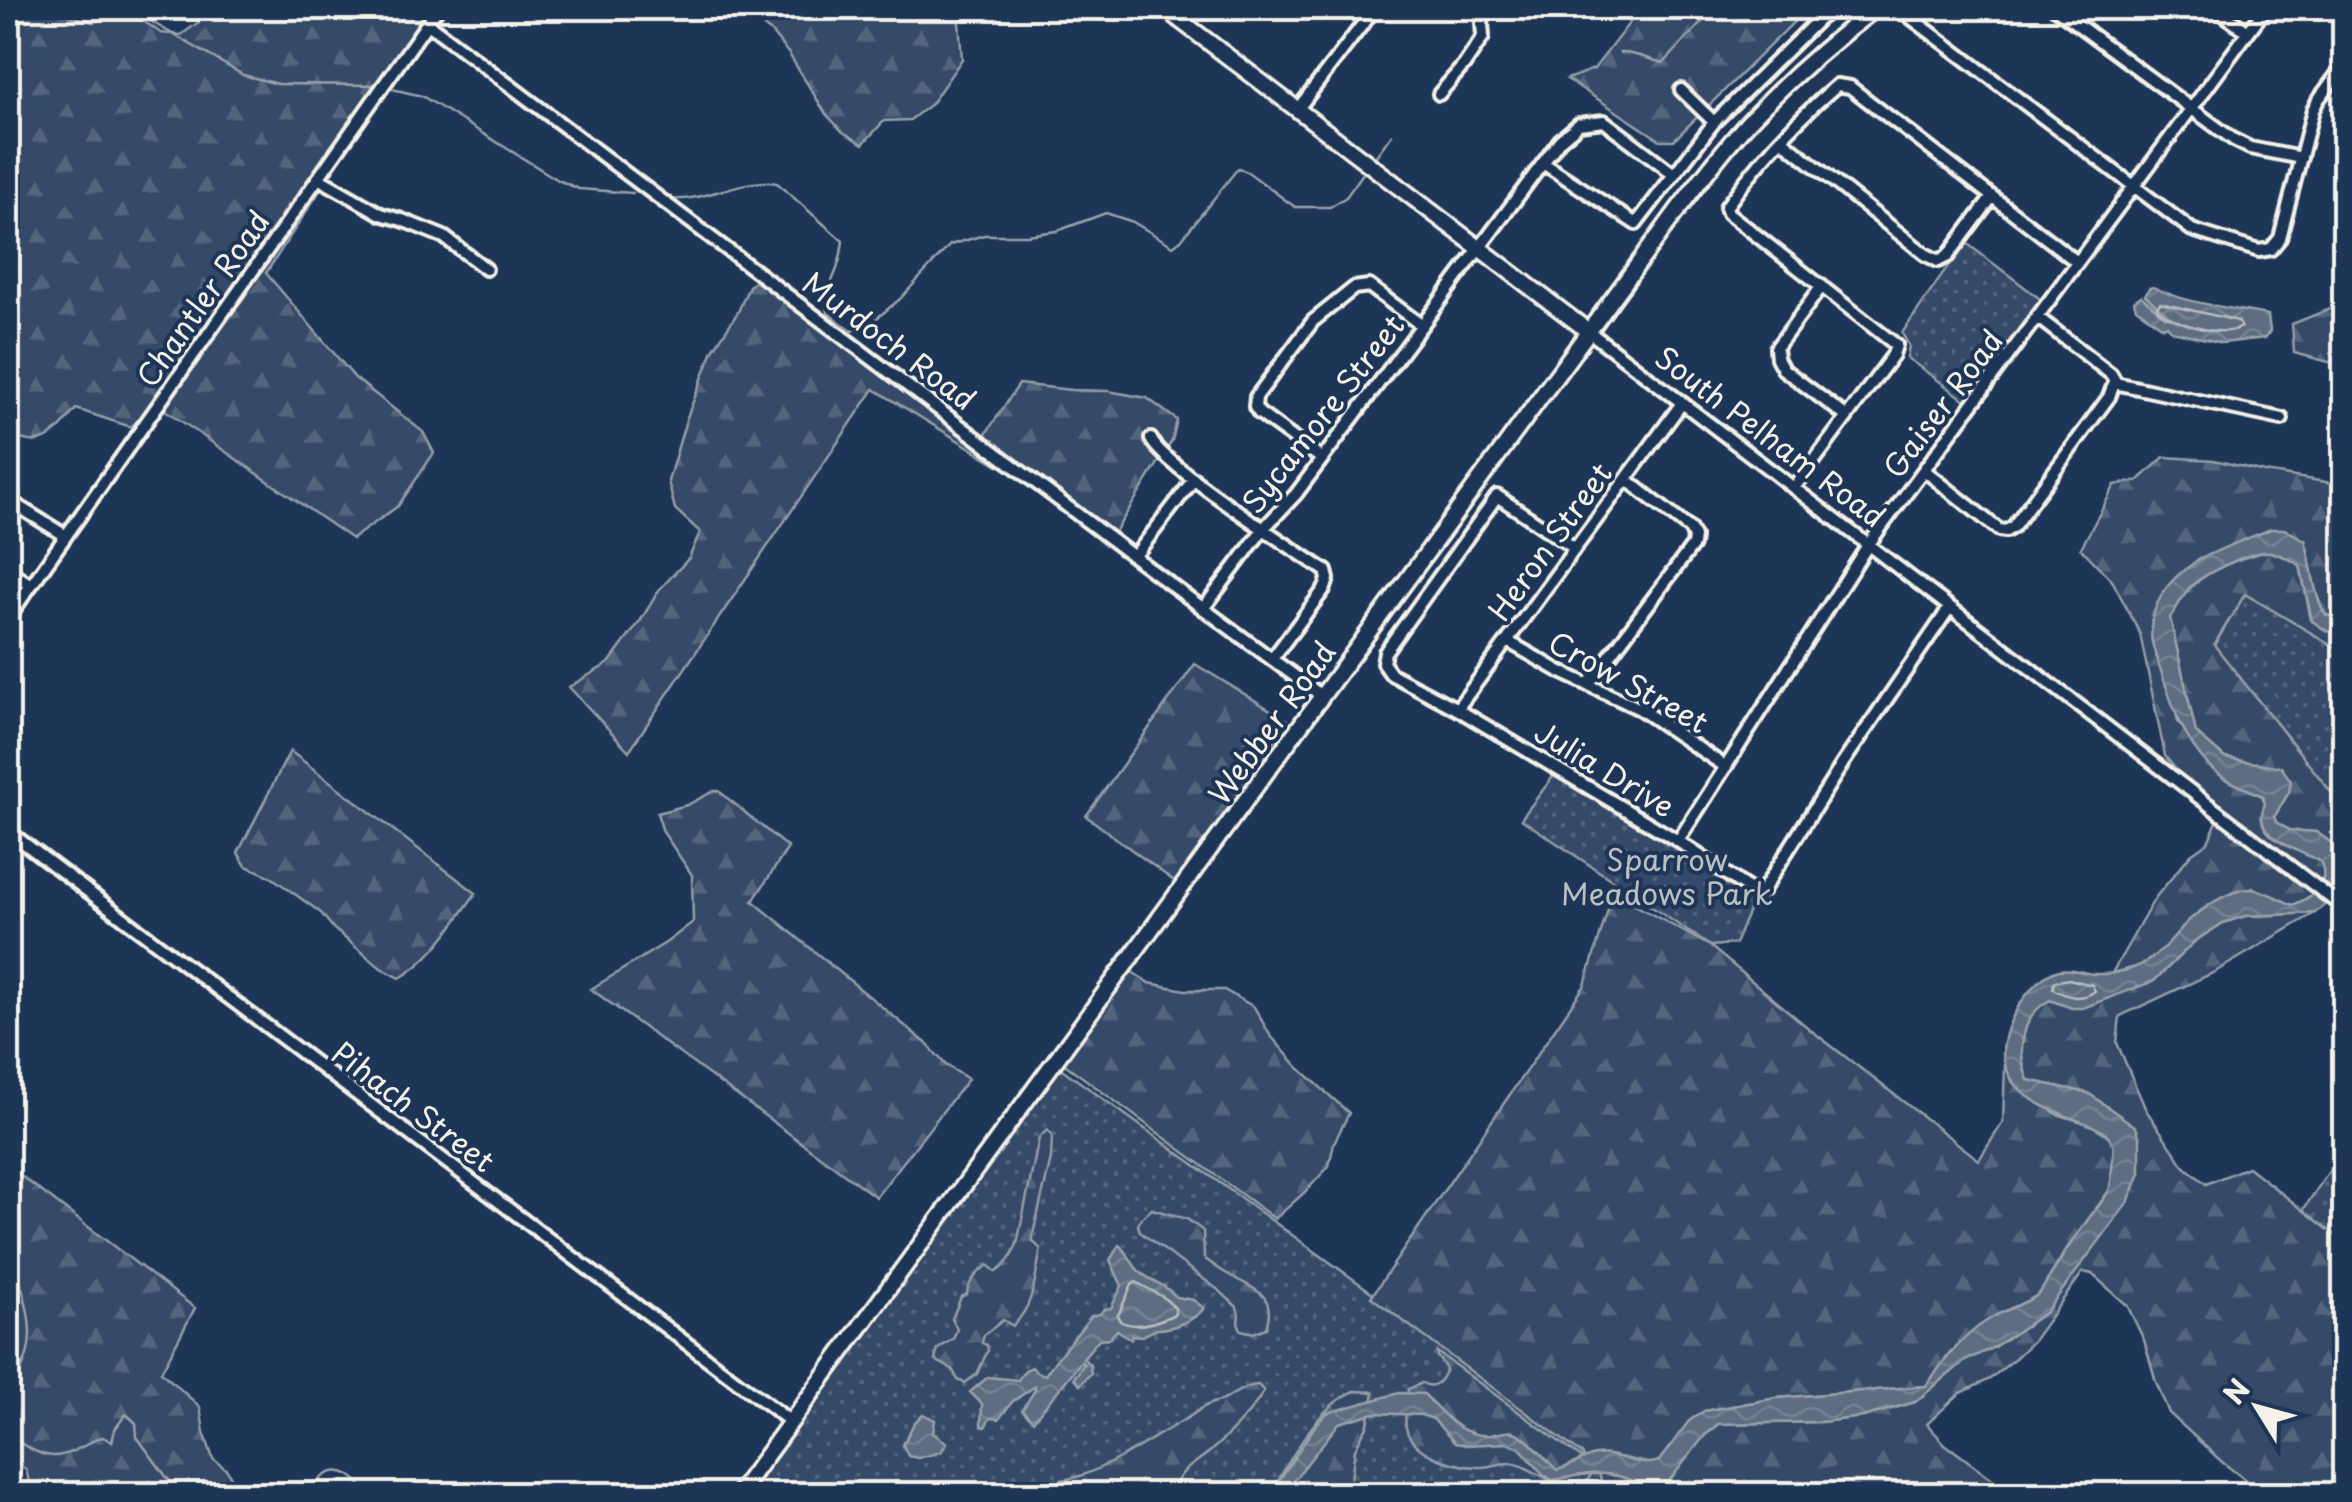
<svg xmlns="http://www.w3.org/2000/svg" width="2352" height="1502" font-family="'Playpen Sans',sans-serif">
  <defs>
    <pattern id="grass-dots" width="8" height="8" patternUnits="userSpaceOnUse" patternTransform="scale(2.5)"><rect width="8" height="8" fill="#354a67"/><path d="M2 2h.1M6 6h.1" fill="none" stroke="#53657d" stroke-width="1.8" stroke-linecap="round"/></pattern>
    <pattern id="forest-firs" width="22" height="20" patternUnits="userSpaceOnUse" patternTransform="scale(2.5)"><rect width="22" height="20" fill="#354a67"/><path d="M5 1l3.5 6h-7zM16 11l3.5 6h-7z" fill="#53657d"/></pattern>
    <pattern id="water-waves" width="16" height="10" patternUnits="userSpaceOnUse" patternTransform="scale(2.5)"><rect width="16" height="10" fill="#5e6d82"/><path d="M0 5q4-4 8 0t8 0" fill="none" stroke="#768294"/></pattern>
  </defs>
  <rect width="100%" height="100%" fill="#1d3557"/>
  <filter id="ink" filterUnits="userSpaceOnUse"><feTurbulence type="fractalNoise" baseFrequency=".01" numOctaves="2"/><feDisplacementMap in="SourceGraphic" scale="20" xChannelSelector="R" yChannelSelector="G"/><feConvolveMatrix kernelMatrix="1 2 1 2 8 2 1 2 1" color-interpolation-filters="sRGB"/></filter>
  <g filter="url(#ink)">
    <path fill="url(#grass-dots)" stroke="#949ea8" stroke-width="2.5" d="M1965,242L2043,301L1968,402L1907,358L1909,346L1902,333Z
      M2245,594L2344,652V823L2335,797L2214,645Z
      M1558,770L1756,894L1735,944L1710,946L1521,819Z
      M1048,1059L1589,1449L1607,1494H739Z
      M2344,1149V1242L2303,1210Z"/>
    <path fill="url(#forest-firs)" stroke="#949ea8" stroke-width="2.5" d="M8,8H124L161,33L181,35L199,22L206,8H440L266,273L355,378L423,432L434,453L398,506L352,539L155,403L131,427L76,409C56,434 39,455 8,431Z
      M730,8H967L959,22L962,59L931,104L910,120L884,121L863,144L843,132L826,114L789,54L770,31L751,17Z
      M1661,8H1808L1674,140H1660L1567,79L1594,69L1636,14Z
      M758,279L981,441L1019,384L1071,390L1108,391L1147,398L1177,420L1172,441L1113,535L874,389L629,751L569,687L609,663L641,620L659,590L689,558L700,532L675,509L668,481L686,420L713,350L738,312L749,286Z
      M2344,292V366L2294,353L2292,324L2337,306Z
      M2344,387V616L2338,618L2326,615C2313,596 2312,564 2305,540L2200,559L2176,578L2162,595L2154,613L2178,722L2223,778L2262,796L2265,804C2249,837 2297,850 2321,861C2330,885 2313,897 2293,906L2253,888L2188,921L2158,955L2143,965L2112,973L2155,898L2191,854L2208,842L2220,815L2200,799L2165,756L2140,634L2113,582L2081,548L2115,485L2138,481L2164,457L2214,460L2265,472L2332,483Z
      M2267,551L2283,556L2300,565L2311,620L2327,631L2344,633V652L2245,594L2214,645L2335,797L2344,823V852L2316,832L2289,830L2276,822L2274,817L2289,792L2281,768L2225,758L2196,733L2170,618C2177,607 2184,593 2193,585C2213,568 2243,557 2267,551Z
      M1195,664L1287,720L1182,887L1086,816Z
      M290,751L476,893C454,923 433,959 400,978L381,968L334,929L321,913L270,876L246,866L238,853Z
      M714,791H719L788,848L753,901L926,1043L946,1065L968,1079L876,1197L591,989L667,942L693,922L692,875L663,832L657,813L687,805Z
      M1613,893L1710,946L1812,1031L1979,1160L2003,1122L2005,1065L2013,1083L2057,1114L2092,1125L2109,1136L2114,1145L2111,1188L2065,1251L2039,1295L1991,1318L1949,1354L1926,1386L1777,1398L1705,1411L1659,1461L1654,1464C1631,1461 1608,1450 1585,1459L1582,1454L1371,1297L1585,985Z
      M2315,913L2215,972L2120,1016L2117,1043L2146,1110L2184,1166L2206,1184L2248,1167L2344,1242V1423L2333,1440L2344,1449V1494H2264L2222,1462L2169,1413L2156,1382L2144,1340L2127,1305L2092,1274L2083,1272L2033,1341L2012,1361L1990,1379L1959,1394L1927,1424L1945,1444L2013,1494H1605L1599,1473L1620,1476L1645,1488L1718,1424L1820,1422L1863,1417L1915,1402L1965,1360L1994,1347L2046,1312L2140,1173L2088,1093L2028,1080C2016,1053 2021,1014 2050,1000L2072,1008L2154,981L2195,941L2223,923L2245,916Z
      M1126,968L1149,983L1185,990H1224L1254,1007L1270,1035L1298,1067L1349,1113L1334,1143L1329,1166L1307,1190L1275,1219L1059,1060Z
      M1047,1130L1052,1135L1051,1159L1033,1234V1242L1041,1249C1034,1279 1036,1302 1013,1326L1003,1320L984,1335L982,1343L987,1345L988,1350L977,1374L965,1383L958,1380L952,1369L935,1360L938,1349L953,1339L957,1329L952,1319L961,1297L967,1294C968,1281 978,1272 988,1265L996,1272C1007,1265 1012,1256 1017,1244L1039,1138Z
      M12,1169L195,1308L161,1372L200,1407L204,1432L213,1459L227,1470L240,1494H24L30,1485L26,1470L8,1456V1285L13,1279L8,1274V1174Z
      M1152,1209L1187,1219L1203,1231L1204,1258C1212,1264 1221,1271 1231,1276C1255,1290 1277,1294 1266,1328L1253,1333L1241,1330L1238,1322L1239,1315L1237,1307L1221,1292L1140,1232L1138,1225L1141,1218Z
      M1437,1352L1587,1462L1591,1475L1583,1487C1554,1489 1542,1473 1517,1464C1504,1460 1491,1468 1478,1467C1454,1466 1412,1455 1406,1428C1404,1415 1407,1402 1408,1389L1422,1383C1435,1390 1441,1381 1446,1369L1437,1356Z
      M1258,1385L1264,1391C1251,1413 1234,1430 1215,1447C1198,1464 1177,1468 1173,1494H1014C1030,1480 1060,1483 1080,1476C1119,1462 1152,1438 1189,1417C1195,1413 1201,1408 1208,1405C1213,1402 1218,1402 1223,1400C1235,1394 1243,1386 1258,1385Z
      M1355,1391L1374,1392L1368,1424L1355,1449L1349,1494H1270C1291,1460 1316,1406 1355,1391Z"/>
    <path fill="url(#water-waves)" stroke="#9aa2ab" stroke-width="2.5" d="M2153,287C2189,305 2229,307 2268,315L2270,331L2265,338L2222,343L2172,331L2167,325L2163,327L2136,308L2134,301L2141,296L2166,317H2169L2145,295L2149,288Z
      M2271,529H2284L2305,540C2312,564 2313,596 2326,615L2338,618L2344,616V633L2327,631L2312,621L2300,565C2291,560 2281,554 2271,552C2253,549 2206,573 2192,585C2183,594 2177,608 2170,618L2196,733L2225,758L2281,767L2291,781L2289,792L2274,817L2276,822L2289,830L2316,832L2344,852V881L2327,903L2315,913L2245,916L2223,923L2195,941L2154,981L2083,1008H2072L2050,1000C2021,1015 2016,1052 2028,1080L2088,1093L2136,1127L2140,1138V1173L2129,1201L2046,1312L1994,1347L1965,1361L1915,1402L1863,1417L1820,1422L1718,1424L1706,1434L1665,1486C1641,1488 1640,1482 1618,1476C1596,1470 1574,1477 1552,1480L1543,1474L1519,1447L1507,1443L1467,1445L1455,1443L1433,1419L1421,1415L1374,1413L1339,1423L1283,1494H1270L1315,1426L1327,1413L1399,1393L1424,1394C1443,1413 1460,1438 1490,1435C1498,1434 1507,1430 1514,1432C1526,1435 1547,1461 1557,1470C1570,1467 1582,1458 1595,1455C1617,1451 1639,1469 1659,1461L1689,1421L1704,1411L1777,1398L1926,1386C1944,1361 1962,1336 1988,1320C2003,1310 2021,1306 2036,1296C2042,1292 2045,1284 2049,1278C2061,1258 2073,1240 2087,1221C2094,1211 2104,1201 2109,1190C2112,1184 2111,1175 2112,1168C2112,1161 2115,1151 2113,1145C2106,1114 2020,1122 2004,1061C1997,1032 2030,977 2059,970C2072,967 2084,974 2096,974C2136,975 2155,959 2180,930C2194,913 2228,889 2251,889C2263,889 2281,900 2293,905C2313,897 2330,885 2321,862C2297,849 2249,837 2265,804L2263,796C2244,787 2224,781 2209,766C2182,737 2173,707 2161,671C2157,659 2151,646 2151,633C2151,621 2155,607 2161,596C2183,558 2233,545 2271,529Z
      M1119,1245C1129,1252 1131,1264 1140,1272C1152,1282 1166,1284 1176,1297L1193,1300L1204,1308C1196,1320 1172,1329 1157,1329L1142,1336L1132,1335L1131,1339L1117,1330L1110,1338L1099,1339L1083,1358L1090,1365L1091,1373L1080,1385L1074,1378L1084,1364L1081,1362L1033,1421L1022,1410L1035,1390V1386L1012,1402L999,1419L990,1418L985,1427L981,1426L982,1404L970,1392L988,1377L1018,1380L1025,1370L1032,1367L1036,1372L1045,1375C1060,1353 1076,1336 1091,1316L1100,1314L1104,1309L1111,1308L1122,1286L1110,1260Z
      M923,1414L935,1420L933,1433L947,1443L941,1452L918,1458L908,1456L903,1445L914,1423Z"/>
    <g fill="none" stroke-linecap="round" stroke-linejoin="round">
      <path stroke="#b8bcbf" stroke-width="2.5" d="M2160,303L2238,321L2241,327C2220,339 2178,323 2158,311L2157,307Z
        M2069,979L2092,985L2095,991C2081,1001 2067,997 2053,989L2054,982Z
        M1136,1282L1163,1297L1175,1308V1314C1160,1321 1135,1330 1120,1321L1118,1315L1132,1285Z"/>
      <path stroke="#9aa2ab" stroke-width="2.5" d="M55,8L74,17L93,22L124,14L145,18L243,75L278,84L376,85
        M1620,53C1634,52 1650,60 1664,63L1715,8
        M388,88L422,96L558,180L579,189L633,193
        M1376,156L1392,134
        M671,199C706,202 741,177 777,183L843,241C842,250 840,260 837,269C831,284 825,295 828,313L852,331L871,323L900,299L950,245L984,235H1027L1057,231L1106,213L1133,222L1173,246L1181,240L1238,168L1249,173L1295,207H1330L1346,197L1364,172
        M8,1270C20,1281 23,1287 26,1303C35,1342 29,1360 8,1393
        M8,1434C47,1463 57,1462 98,1438L103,1437L112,1442L115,1429L126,1414L136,1423L137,1437L179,1494
        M305,1494C312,1489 317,1481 324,1476C343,1463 358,1481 368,1494"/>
      <g stroke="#f4f1e8" stroke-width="18">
        <path id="minor" d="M1898,8L2192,230L2259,251L2271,249L2280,238L2313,110L2318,100L2344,65
          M2055,8L2234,140L2250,148L2301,158
          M2215,8L2248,32
          M427,23L1166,581L1323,697
          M1681,90L1714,122
          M1439,94L1464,65L1483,37L1481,8
          M1297,110L1375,8
          M1782,140L1925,254L1938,261L1948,256L1992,197
          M1546,165L1636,224L1715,121L1819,19L1834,8
          M318,178L381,214L402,220L444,237L486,269
          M1822,286L1776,348L1777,358L1783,369L1847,417
          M1588,331L2344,908
          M2115,383L2282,419
          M1151,439C1161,464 1295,550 1326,571L1328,579L1325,588L1272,659
          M1322,459L1259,413L1255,407L1256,397L1313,321L1354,288L1369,286L1421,325
          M1924,470L1999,530L2006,531L2013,527L2109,397L2115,381L2111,374L2037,317
          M1794,488L1893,355L1896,345L1728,213L1726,207C1757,163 1796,120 1837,85L1850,87L2077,262
          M8,500L66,536
          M1574,548L1497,496L1385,652L1383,663L1391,674L1457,709L1678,841L1756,894L1763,890L1843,763L1950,607
          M1134,557L1194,479
          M8,570L31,585
          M1203,609L1264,528L1296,494L1560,140L1579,124L1604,121L1674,174
          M8,618L438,8
          M1507,641L1561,672L1640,709L1726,767
          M1588,685L1693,545L1694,537L1690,529L1626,479
          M1457,709L1682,403
          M8,831L791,1422
          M1678,841L1868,545L2266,8"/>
      </g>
      <g stroke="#f4f1e8" stroke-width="21">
        <path id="major" d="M1164,8L1588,331
          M738,1494L1679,208C1703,177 1726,145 1753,117C1791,77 1832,41 1876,8"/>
      </g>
      <use href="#minor" stroke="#1d3557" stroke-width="10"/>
      <use href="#major" stroke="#1d3557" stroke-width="14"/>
    </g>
  </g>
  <g text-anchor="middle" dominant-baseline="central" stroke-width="8" stroke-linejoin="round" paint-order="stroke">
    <g font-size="30" fill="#f4f1e8" stroke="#1d3557">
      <text transform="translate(202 298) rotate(-55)">Chantler Road</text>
      <text transform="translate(890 340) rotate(37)">Murdoch Road</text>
      <text transform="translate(1942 403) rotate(-53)">Gaiser Road</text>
      <text transform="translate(1322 413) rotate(-52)">Sycamore Street</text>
      <text transform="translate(1771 436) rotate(37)">South Pelham Road</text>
      <text transform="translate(1549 541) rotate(-54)">Heron Street</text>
      <text transform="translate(1629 681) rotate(29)">Crow Street</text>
      <text transform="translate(1271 722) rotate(-54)">Webber Road</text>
      <text transform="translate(1605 768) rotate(31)">Julia Drive</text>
      <text transform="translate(414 1106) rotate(37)">Pihach Street</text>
    </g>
    <g font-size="30" fill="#bbbfc1" stroke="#1d3557">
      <text x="1667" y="858">Sparrow<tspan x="1667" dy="34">Meadows Park</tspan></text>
    </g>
  </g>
  <rect width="2352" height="1502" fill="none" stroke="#1d3557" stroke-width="40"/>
  <rect x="20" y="20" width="2312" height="1462" fill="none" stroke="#f4f1e8" stroke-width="4" filter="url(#ink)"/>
  <g transform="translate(2257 1407) rotate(307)" stroke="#1d3557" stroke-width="8" paint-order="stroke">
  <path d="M0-8L18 38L0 25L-18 38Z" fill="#f4f1e8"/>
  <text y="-15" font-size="28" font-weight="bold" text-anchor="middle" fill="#f4f1e8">N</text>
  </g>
</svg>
